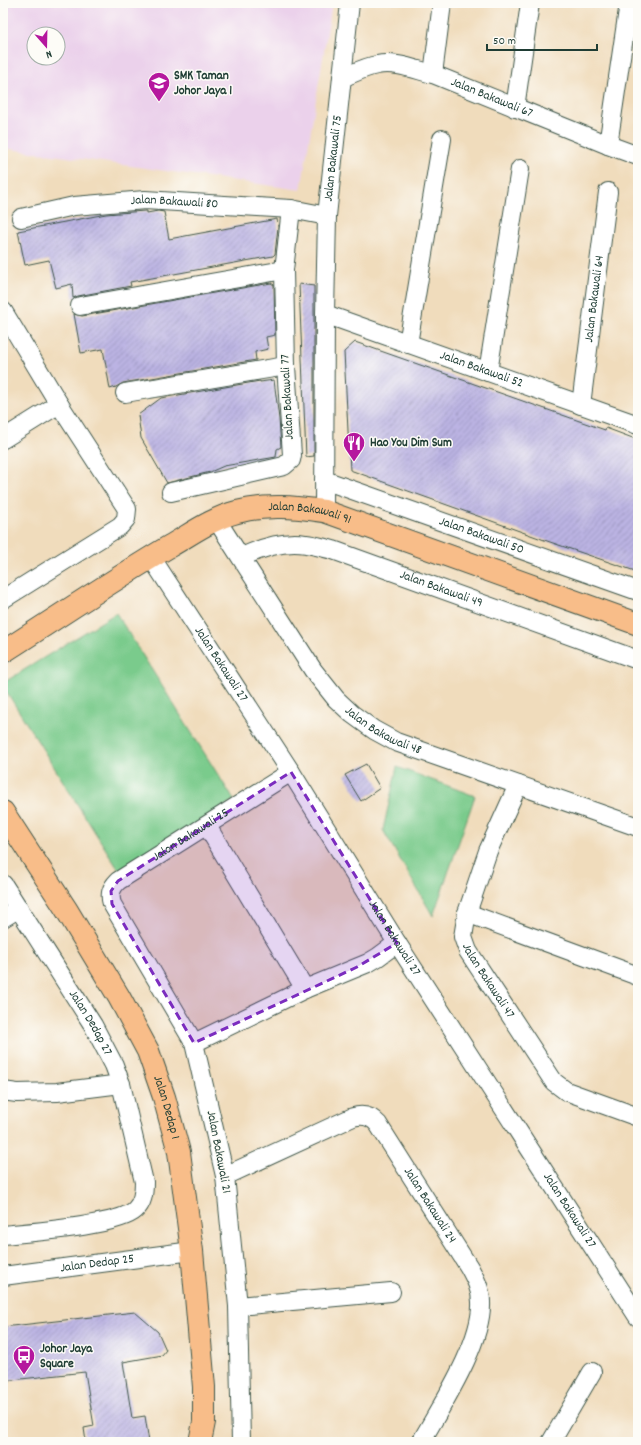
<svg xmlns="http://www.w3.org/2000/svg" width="641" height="1445" font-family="Dekko,sans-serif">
  <defs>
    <pattern id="building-hatch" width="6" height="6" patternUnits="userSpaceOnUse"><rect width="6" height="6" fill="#bbb3e3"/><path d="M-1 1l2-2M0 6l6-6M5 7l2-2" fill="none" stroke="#9793b9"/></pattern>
  </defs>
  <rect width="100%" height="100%" fill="#fdfcf7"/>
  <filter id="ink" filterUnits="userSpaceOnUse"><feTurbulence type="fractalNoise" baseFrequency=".025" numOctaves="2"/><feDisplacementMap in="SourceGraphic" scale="8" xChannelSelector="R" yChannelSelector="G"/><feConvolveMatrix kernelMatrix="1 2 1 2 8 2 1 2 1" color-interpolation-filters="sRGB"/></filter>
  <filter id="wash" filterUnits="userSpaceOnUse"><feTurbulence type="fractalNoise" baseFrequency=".012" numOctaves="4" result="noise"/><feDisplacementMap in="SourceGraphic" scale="16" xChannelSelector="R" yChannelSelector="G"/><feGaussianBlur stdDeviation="0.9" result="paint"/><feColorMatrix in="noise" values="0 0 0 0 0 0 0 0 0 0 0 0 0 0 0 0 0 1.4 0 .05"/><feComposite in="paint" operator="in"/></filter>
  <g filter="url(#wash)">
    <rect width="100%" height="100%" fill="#f0dcbc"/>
    <path fill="#ebd1eb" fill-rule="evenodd" d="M3,3H332L301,190L3,148ZM34,34H58V58H34Z"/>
    <path fill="#7acb8c" stroke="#4c8460" d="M116,613L234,800L120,872L3,686V683Z
      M397,767L475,796L433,916L383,830Z"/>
    <g id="blocks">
      <path fill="url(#building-hatch)" d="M145,211H147V213L158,211L164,212L169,239L277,219L278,227L275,254L273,256L130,282L131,286L78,296L73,298L72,284L56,288L49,260L25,265L18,231L106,214Z
        M271,283L274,285L275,335L266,337L268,349L255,352L256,360L123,383L116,387L110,389L103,349L81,353L74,314L82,316Z
        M299,284L314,286V456L306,457Z
        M355,342L605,430L606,428L638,440V572L550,542L350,470L344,352Z
        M274,380L279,419L281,447L277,449L276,457L224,466L210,472L167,483L141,438L138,415L161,398L260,381V382Z
        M366,764L380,788L361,801L345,775Z
        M135,1312L158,1332L166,1350L162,1355L157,1356L123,1362L132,1418L145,1416L149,1442H86L84,1428L94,1426L85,1372L3,1381V1327Z"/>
    </g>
  </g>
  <g filter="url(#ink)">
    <use href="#blocks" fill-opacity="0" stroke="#3e5548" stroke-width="1"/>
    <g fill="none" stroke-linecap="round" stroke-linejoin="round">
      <g stroke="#3e5548" stroke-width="20">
        <g id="minor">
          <path d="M433,74L442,3"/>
          <path id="s1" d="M342,78C354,73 365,67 377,65C395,61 416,70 433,74L608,145L638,156"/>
          <path d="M515,108L530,3"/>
          <path d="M608,145L629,3"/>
          <path id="s2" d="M21,218L74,206L145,200L291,209L327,216"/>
          <path d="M80,306L284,270"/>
          <path d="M3,311L59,404L127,509L126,519L120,526L3,599"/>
          <path id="s3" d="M325,314L638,425"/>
          <path d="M408,344L442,139"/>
          <path d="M488,372L520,169"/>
          <path d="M125,393L286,366"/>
          <path id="s4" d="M581,405L608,192"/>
          <path d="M3,439L59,404"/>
          <path id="s5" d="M324,480L638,591"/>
          <path d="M171,492L284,466L291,460L292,455L286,366L284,270L291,209"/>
          <path id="s6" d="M324,511L325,314L327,216L350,3"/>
          <path id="s7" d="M216,519L313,670L336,699L352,714L374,730L396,742L638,827"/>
          <path id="s8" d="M151,557L291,772L397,943L638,1317"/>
          <path id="s9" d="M242,557C261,548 284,540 306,544C315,545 324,548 333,550L638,660"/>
          <path id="s10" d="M518,785L488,851L467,913L463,937L468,951L554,1082L566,1091L638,1117"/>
          <path d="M207,826L305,989"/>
          <path id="s11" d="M3,884L93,1025L114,1065L121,1084L144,1182C144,1193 143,1203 135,1210C118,1226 30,1232 3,1235"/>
          <path d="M467,913L638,976"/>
          <path d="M3,918L19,908"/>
          <path d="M194,1043L305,989L368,963L378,957L397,943"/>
          <path d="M3,1091L17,1093L57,1092L121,1084"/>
          <path id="s12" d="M225,1176L353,1117C363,1114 371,1116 378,1124L469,1267C475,1278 481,1289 481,1302C483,1342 441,1406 421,1442"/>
          <path id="s13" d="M3,1276L192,1251"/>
          <path d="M238,1306L391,1292"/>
          <path id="s14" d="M241,1442L238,1306L225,1176L194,1043L112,904C109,894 111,888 118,881L291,772"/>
          <path d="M551,1442L592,1372"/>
        </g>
      </g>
      <g stroke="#3e5548" stroke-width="24">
        <g id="major">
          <path id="s15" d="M3,652C58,617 113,580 170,546C191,534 213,518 237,512C267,504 295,507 324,511L638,624"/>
          <path id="s16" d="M3,812L66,909L119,997L148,1051L164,1097L179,1152L192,1251L204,1387V1422L200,1442"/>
        </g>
      </g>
      <use href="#minor" stroke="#fff" stroke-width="18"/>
      <use href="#major" stroke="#f8bd89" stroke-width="22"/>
    </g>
  </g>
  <path fill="#7b2cbf" fill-opacity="0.2" stroke="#7b2cbf" stroke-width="3" stroke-dasharray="8 5" stroke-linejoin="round" d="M291,772L397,943L357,967L194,1043L112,904L111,891L118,881Z"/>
  <defs>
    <g id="school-pin" transform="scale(1.15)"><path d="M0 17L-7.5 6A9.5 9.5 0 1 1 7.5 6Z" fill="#b5179e" stroke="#fdfcf7"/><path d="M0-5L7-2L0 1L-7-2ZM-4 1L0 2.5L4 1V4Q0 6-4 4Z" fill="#fff"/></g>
    <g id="restaurant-pin" transform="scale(1.15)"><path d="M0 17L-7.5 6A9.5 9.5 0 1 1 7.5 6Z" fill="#b5179e" stroke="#fdfcf7"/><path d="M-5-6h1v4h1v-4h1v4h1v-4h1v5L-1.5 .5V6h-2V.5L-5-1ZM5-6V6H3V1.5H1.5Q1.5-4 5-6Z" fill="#fff"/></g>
    <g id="bus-pin" transform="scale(1.15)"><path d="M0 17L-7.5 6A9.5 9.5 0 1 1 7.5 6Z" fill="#b5179e" stroke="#fdfcf7"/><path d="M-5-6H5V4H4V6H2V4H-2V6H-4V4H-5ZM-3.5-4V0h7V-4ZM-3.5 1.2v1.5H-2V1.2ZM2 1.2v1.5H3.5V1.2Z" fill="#fff"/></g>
  </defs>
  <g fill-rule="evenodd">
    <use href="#school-pin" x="159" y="83"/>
    <use href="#restaurant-pin" x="354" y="443"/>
    <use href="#bus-pin" x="24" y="1356"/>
  </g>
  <g text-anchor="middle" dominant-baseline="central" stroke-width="3" stroke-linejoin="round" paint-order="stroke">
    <g font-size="13" font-weight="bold" fill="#1f3d34" stroke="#fdfcf7" text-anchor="start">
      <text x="174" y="76">SMK Taman<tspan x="174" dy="15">Johor Jaya 1</tspan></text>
      <text x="370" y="443">Hao You Dim Sum</text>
      <text x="40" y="1349">Johor Jaya<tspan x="40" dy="15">Square</tspan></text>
    </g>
    <g font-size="13" fill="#1f3d34" stroke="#fdfcf7">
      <text stroke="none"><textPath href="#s1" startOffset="158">Jalan Bakawali 67</textPath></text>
      <text stroke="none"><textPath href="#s6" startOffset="353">Jalan Bakawali 75</textPath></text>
      <text stroke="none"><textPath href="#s2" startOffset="155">Jalan Bakawali 80</textPath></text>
      <text stroke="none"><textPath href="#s4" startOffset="107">Jalan Bakawali 64</textPath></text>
      <text stroke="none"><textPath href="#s3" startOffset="166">Jalan Bakawali 52</textPath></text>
      <text transform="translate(288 397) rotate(-93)">Jalan Bakawali 77</text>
      <text stroke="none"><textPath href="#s15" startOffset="347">Jalan Bakawali 91</textPath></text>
      <text stroke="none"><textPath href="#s5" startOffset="167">Jalan Bakawali 50</textPath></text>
      <text stroke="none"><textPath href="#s9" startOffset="209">Jalan Bakawali 49</textPath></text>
      <text stroke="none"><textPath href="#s8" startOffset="128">Jalan Bakawali 27</textPath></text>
      <text stroke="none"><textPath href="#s7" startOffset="274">Jalan Bakawali 48</textPath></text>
      <text stroke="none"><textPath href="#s14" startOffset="676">Jalan Bakawali 25</textPath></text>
      <text stroke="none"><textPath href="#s8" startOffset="452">Jalan Bakawali 27</textPath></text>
      <text stroke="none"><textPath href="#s10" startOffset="213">Jalan Bakawali 47</textPath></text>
      <text stroke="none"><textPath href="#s11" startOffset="164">Jalan Dedap 27</textPath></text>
      <text stroke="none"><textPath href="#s16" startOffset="339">Jalan Dedap 1</textPath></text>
      <text transform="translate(218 1152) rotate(79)">Jalan Bakawali 21</text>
      <text stroke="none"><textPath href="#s12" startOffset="265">Jalan Bakawali 24</textPath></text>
      <text stroke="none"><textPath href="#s8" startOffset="776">Jalan Bakawali 27</textPath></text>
      <text stroke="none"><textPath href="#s13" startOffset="95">Jalan Dedap 25</textPath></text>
    </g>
  </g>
  <rect width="641" height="1445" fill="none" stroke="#fdfcf7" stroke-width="16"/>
  <g transform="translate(46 46) rotate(160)"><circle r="19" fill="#fdfcf7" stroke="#a4b0a9"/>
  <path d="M0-3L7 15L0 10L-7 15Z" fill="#b5179e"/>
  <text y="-6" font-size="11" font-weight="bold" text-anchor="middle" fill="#1f3d34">N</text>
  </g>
  <path d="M487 44v6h110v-6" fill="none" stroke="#1f3d34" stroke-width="2"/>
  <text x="493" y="44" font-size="12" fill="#1f3d34" stroke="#fdfcf7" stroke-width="3" paint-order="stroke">50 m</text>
</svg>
